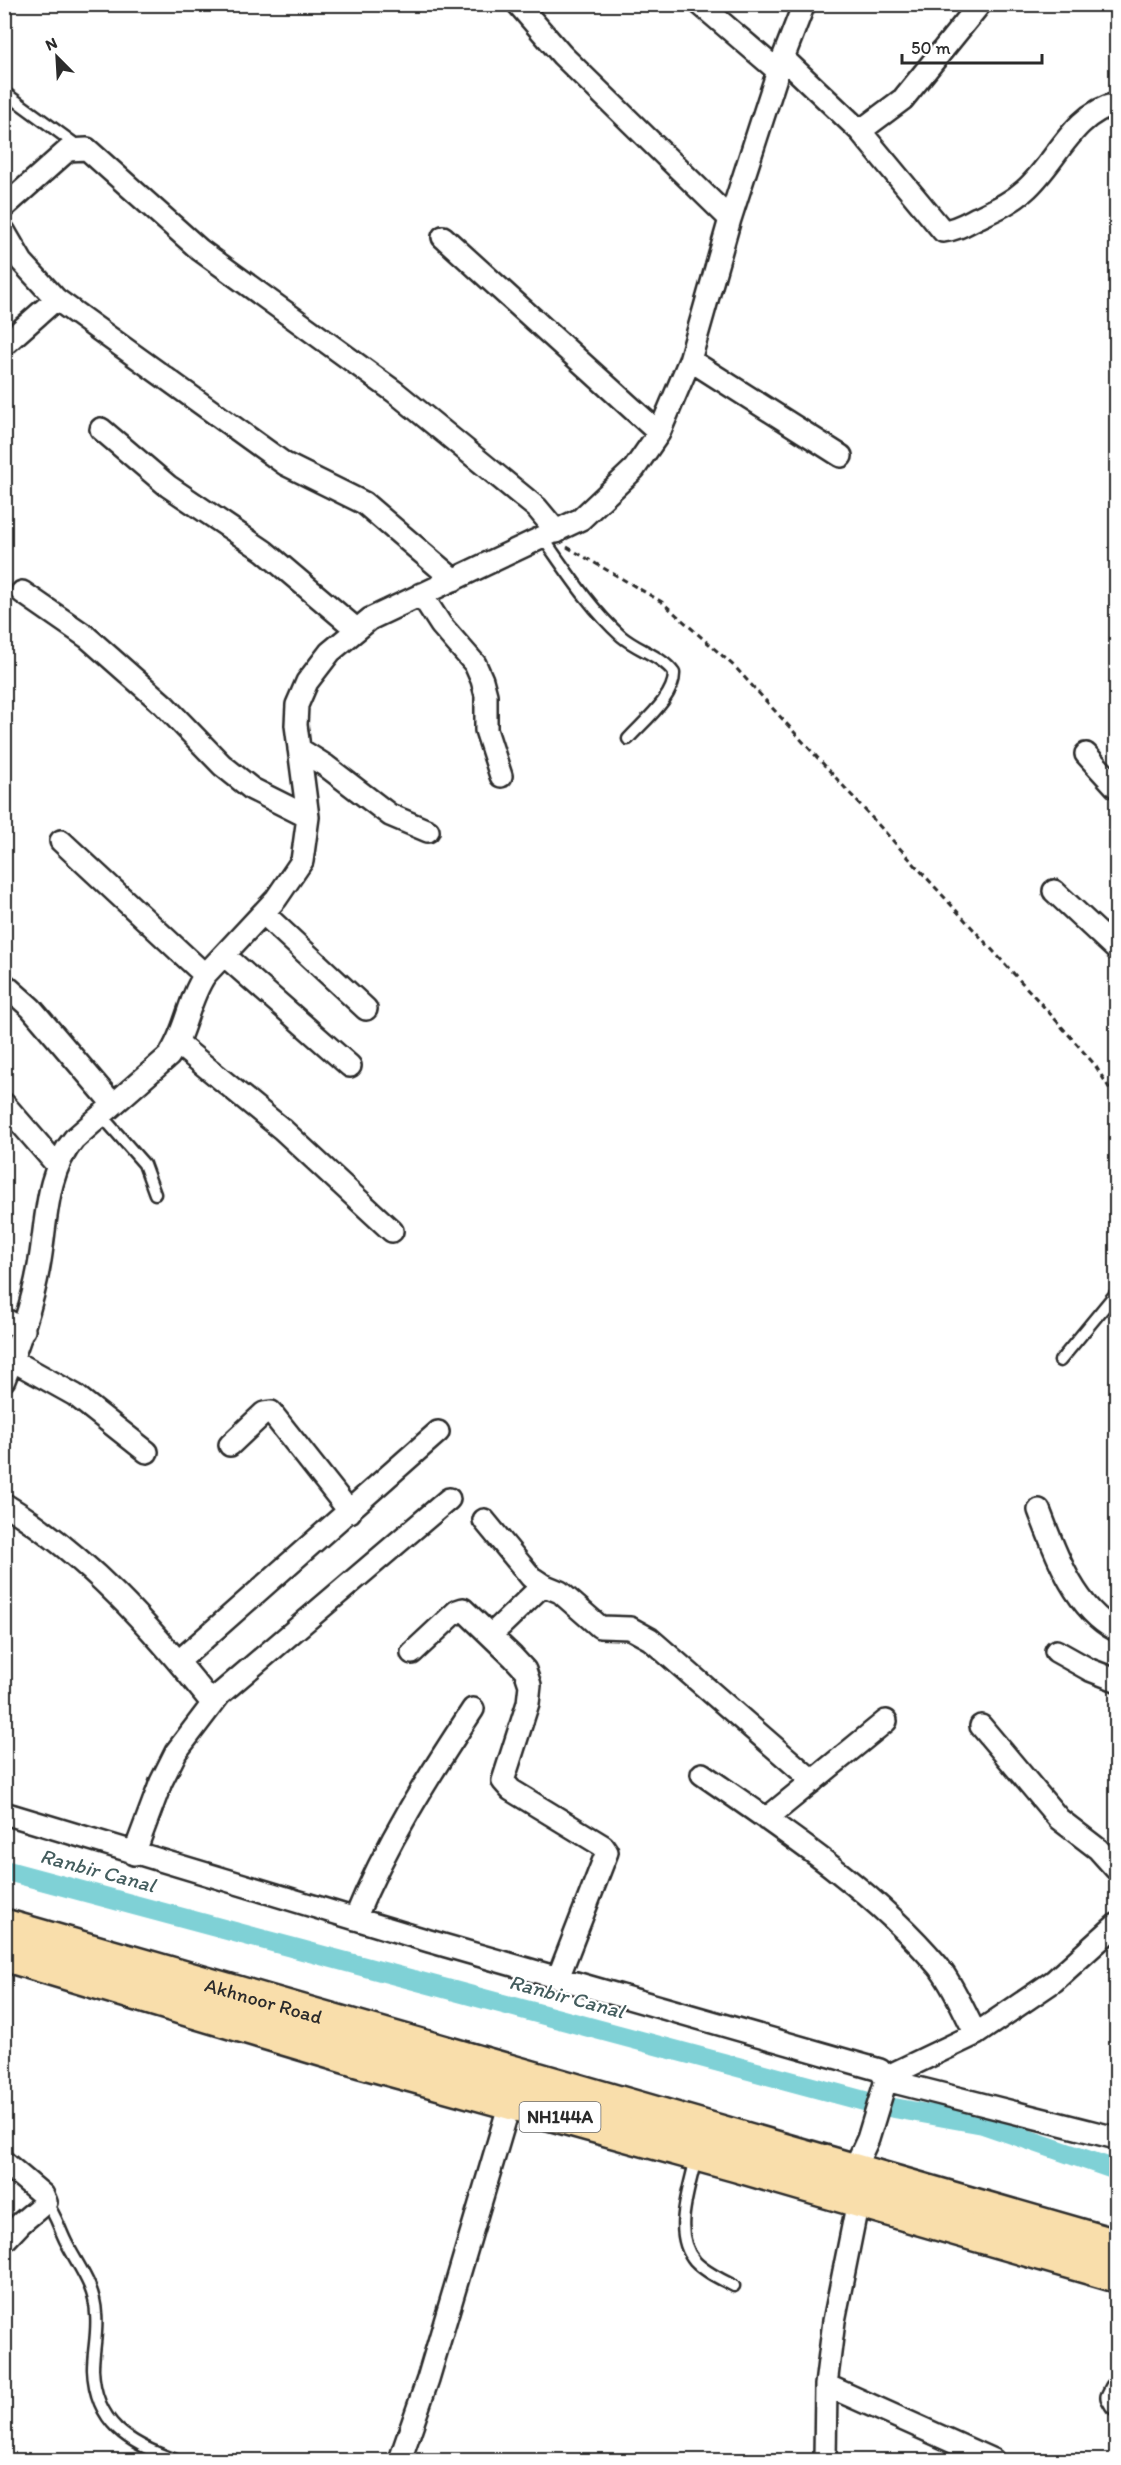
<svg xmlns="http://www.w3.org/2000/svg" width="1121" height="2465" font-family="Itim,sans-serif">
  <rect width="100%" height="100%" fill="#fff"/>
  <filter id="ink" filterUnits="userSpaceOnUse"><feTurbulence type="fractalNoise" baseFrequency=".0167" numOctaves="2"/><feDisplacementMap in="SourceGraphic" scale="12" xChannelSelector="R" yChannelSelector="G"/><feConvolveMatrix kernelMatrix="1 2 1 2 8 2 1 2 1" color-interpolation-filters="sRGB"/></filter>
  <g filter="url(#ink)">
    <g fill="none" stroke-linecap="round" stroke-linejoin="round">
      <path stroke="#7fd1d6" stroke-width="20" d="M4,1870L883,2106L983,2124L1116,2170"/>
      <g stroke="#2b2b2b" stroke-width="15">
        <path id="lane" d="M4,92L79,147
          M543,538C567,572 590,608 621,636C637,650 662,656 674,673C675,697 643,722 628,739
          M101,1115L144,1164L155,1194
          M1060,1361L1116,1293
          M696,2157C690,2189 671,2233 695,2261C705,2272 721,2279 734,2286
          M46,2202C56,2215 59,2228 66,2242C78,2266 95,2286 96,2314C98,2332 93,2351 93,2369C95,2423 129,2444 176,2460"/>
      </g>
      <g stroke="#2b2b2b" stroke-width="26">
        <path id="street" d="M518,4L562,55L730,219
          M700,4L778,71
          M783,58L860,131L943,231C956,230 967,223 977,218C994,210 1011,203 1025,190C1056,163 1073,113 1116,104
          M860,131L903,99L980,4
          M4,207L68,150L87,149L200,250L395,392L537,508L557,532
          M4,231L22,262L56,299L285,464L364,503L454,580
          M443,237L659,433
          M4,345L56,299
          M690,360L841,456
          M101,429L168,486L264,551L356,629
          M22,592L87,637L164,705L222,765L252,789L308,817
          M421,594L441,625L475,664L482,680L486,695V730L501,776
          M299,749L326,766L390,815L428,831
          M1086,754L1116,787
          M61,841L205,975
          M1054,891L1116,949
          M263,913L366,1009
          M224,955L350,1066
          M4,984L31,1008L113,1104
          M178,1044L282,1129L392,1231
          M4,1104L57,1165
          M4,1319L24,1330
          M12,1360L75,1395L147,1452
          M4,1380C19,1342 32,1306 39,1266C47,1223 45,1173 74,1139L169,1056C186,1032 188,1000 205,975L276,899L302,861L308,817L296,725L297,705L307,682L330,652L370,619L581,519L634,469L659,433L690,360L730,219L778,71L804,4
          M230,1445L264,1413L271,1412L350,1512
          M4,1504C87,1555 152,1628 212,1703
          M1039,1510C1055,1552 1074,1608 1116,1630
          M484,1520L531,1577L543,1585L560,1592L600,1627L630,1628L650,1639L813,1781
          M491,1635L543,1585
          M1056,1651L1090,1670L1116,1680
          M412,1653L457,1611L463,1609L513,1657L525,1670L530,1685L528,1703L503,1781L511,1790L603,1846L607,1852L558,1978
          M179,1661L438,1432
          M981,1726L1059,1819L1098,1849L1116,1869
          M702,1774C784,1831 873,1889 938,1966C954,1986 964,2012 976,2034
          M4,1813L429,1941L880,2070L886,2080L868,2139L854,2169
          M766,1819L886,1721
          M134,1854L161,1782L176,1752L220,1694L449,1499
          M355,1919C386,1843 428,1777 473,1709
          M886,2077L976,2034L1054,1981L1116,1925
          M886,2080L1116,2138
          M4,2162L43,2195L46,2202L21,2223L4,2241
          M826,2385L993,2460
          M1116,2389L1112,2397L1116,2404
          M400,2460L428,2379L510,2103
          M825,2460L826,2385L834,2321L858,2201"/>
      </g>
      <g stroke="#2b2b2b" stroke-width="38">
        <g id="highway">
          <path id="s1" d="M4,1926L1116,2246"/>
          <path d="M4,1954L361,2061L737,2165L1116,2275"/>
        </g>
      </g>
      <path stroke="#2b2b2b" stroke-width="3" stroke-dasharray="6 4.5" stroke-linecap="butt" d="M567,547L662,602L736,668L1054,1018L1095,1065L1116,1099"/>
      <use href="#lane" stroke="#fff" stroke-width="10"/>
      <use href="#street" stroke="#fff" stroke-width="21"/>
      <use href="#highway" stroke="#f9deab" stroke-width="33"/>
    </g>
  </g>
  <g text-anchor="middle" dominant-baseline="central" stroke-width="4.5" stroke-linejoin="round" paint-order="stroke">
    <rect fill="#fff" stroke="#6b6b6b" stroke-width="1.5" x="519.5" y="2102" width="81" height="30" rx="4.5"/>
    <g font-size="18" font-weight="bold" fill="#2b2b2b">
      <text x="560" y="2117">NH144A</text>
    </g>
    <g font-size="20" fill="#2b2b2b" stroke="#fff">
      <text stroke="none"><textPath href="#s1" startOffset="270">Akhnoor Road</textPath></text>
    </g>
    <g font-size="21" font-style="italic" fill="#445d5e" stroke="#fff">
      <text transform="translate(98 1870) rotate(15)">Ranbir Canal</text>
      <text transform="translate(567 1996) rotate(15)">Ranbir Canal</text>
    </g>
  </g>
  <rect width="1121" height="2465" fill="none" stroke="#fff" stroke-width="24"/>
  <rect x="12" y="12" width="1097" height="2441" fill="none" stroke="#2b2b2b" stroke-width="2" filter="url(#ink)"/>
  <g transform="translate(57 57) rotate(336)" stroke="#ffffff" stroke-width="4.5" paint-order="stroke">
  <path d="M0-4.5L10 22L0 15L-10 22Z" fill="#2b2b2b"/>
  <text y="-9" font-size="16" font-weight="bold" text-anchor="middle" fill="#2b2b2b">N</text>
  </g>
  <path d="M902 54v9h140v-9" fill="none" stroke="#2b2b2b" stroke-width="3"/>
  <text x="911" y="54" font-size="18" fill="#2b2b2b" stroke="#ffffff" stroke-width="4.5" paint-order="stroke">50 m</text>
</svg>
